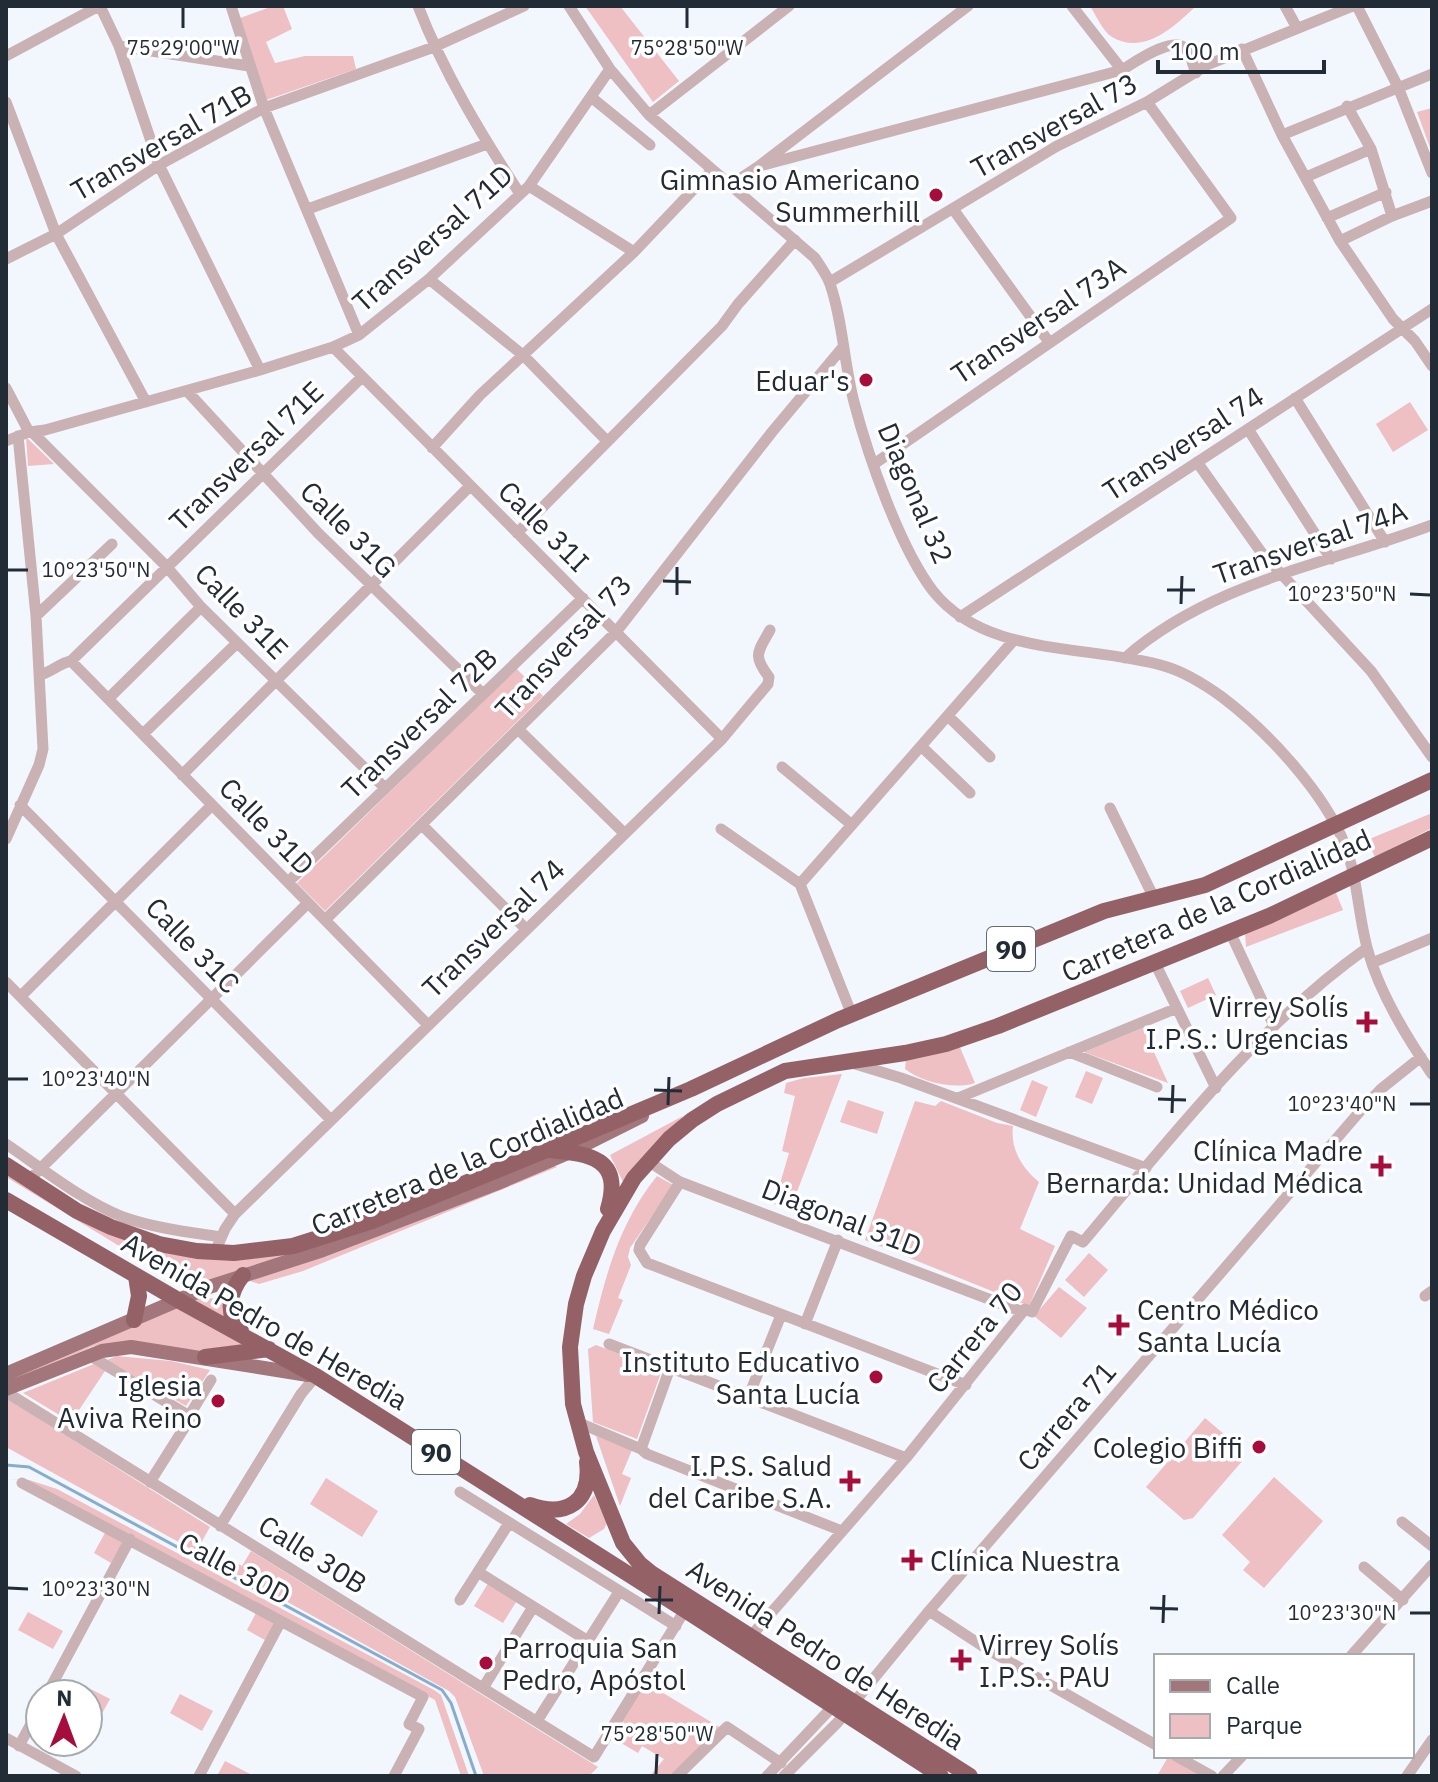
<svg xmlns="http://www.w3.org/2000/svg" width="1438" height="1782" font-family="'IBM Plex Sans',sans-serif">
  <rect width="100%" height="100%" fill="#f1f7fc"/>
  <path fill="#eebfc3" d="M273,6H283L292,29L266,42L275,63L305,56H353L356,69L266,100L240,18Z
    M585,6H620L679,81L653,102Z
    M1090,6H1196C1175,26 1144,56 1112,37C1103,32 1096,15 1090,6Z
    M1432,108V153L1417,112Z
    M1410,402L1428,430L1393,452L1376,424Z
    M26,437L54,464L28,466Z
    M516,668L543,696L325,911L297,883Z
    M1432,813V828L1375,857L1367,840Z
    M1336,893L1343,910L1246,947L1245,932Z
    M1208,978L1216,995L1188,1008L1180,991Z
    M1143,1028L1168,1083L1084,1052Z
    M959,1045L975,1083C954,1090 922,1082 905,1069L906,1059Z
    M1086,1071L1103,1078L1092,1104L1075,1097Z
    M842,1074L790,1210L774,1204L789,1153L782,1151L795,1096L784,1093L786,1083L804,1078Z
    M1032,1080L1048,1087L1036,1117L1020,1110Z
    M848,1100L884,1112L877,1134L840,1122Z
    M915,1101L935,1106L941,1101L997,1123L1013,1126C1010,1149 1022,1168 1039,1182L1020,1229L1055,1246L1029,1306L865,1240Z
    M683,1116L623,1182L610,1155Z
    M552,1165L557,1167L303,1271L259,1284L250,1281Z
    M6,1171L157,1250L329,1244L213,1281H198L157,1269L6,1177Z
    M657,1176L673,1185L630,1248L628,1257L631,1265L618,1298L623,1300L609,1334L593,1329C606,1273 620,1222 657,1176Z
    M1089,1253L1108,1270L1084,1297L1065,1280Z
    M1059,1287L1087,1308L1061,1338L1034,1316Z
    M200,1297L226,1300L225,1322L190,1304Z
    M178,1307L252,1346L211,1353L152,1344L120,1343L94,1346L6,1383V1380Z
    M596,1345L662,1370L637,1439L593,1422L588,1349Z
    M117,1356L171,1361L210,1370L186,1406L107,1360Z
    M94,1364L105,1371L71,1422L23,1393Z
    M8,1399L210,1527L201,1543L242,1566L251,1551L598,1767L589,1776H484L455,1697L449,1691L6,1447Z
    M1205,1418L1244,1451V1459L1193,1518L1184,1520L1146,1487L1172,1457L1179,1463L1189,1452L1182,1445Z
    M596,1436L632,1450L622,1474L631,1478L620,1506Z
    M1274,1477L1323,1521L1264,1588L1243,1570L1250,1562L1222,1535Z
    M326,1478L378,1511L362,1537L310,1504Z
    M6,1479L29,1480L57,1489L434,1690L441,1695L469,1776H461L435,1700L22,1480Z
    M594,1495L607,1523L604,1529L589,1538L566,1524L580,1514Z
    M106,1531L124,1540L111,1563L94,1553Z
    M489,1582L518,1599L503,1623L474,1606Z
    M257,1611L276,1621L265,1640L247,1630Z
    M28,1612L63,1631L53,1649L18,1630Z
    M77,1682L110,1699L100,1717L88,1711V1694H71Z
    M645,1682L721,1728L673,1776H650L664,1759L642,1746L638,1753L611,1737Z
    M180,1694L213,1711L202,1731L170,1713Z
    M1168,1757L1201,1776H1157Z
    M225,1761L254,1776H217Z"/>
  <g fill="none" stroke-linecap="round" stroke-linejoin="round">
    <path stroke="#86adcf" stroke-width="3" d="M6,1465L29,1467L442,1690L451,1703L476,1776"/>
    <path stroke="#cab1b3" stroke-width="11" d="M100,6L119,46L159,165L260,370
      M231,6L264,108L359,335
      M418,6C444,73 481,134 520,194
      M569,6L610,69L649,115L815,258C820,266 827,275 830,284C843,321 844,364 854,402C868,456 900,548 933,591C986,658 1090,644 1164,666C1185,672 1204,684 1222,697C1267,731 1324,792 1345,845C1358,879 1358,916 1368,951C1380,994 1407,1038 1432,1074
      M1072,6L1122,70
      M1285,6L1297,28
      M1357,6L1398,87L1432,173
      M119,46L249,66
      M1242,49L1282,135L1340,241L1393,319L1415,341L1432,366
      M6,56L99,6
      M591,97L650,145
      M6,102L56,234L146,402
      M1347,106L1371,149L1392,216
      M649,115L789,6
      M1282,135L1432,74
      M759,166L1122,70C1135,62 1173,35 1186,49C1191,55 1193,66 1196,73
      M1306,177L1371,149
      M529,186L634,252
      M729,186L759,166L968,6
      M308,209L487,144
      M953,209L1049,342
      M1327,218L1386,192
      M1340,241L1392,216L1432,201
      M6,259L56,234L159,165L264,108L434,47L524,6
      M429,279L524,356L607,441
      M830,282L1057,146L1147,102L1207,65L1353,6
      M333,347L722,739
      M6,388L29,432
      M187,391L318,533L483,694
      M1295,398L1385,542
      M1248,429L1331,559
      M32,432L166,566L201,607L385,788
      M6,441L29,432L45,430L260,370L333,347L359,335L429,279L529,186L610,69
      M432,448L480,395L634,252L712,170
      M1197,462L1261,552L1371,671L1432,757
      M874,464L1231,218L1147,102
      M517,533L722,326L738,304L795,240
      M36,616L112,544
      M960,617L1432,309
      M1125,658C1211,582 1328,564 1432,525
      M71,661L428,1025
      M40,675C51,672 60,663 71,661L362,377
      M108,699L201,607
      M948,716L990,757
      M519,730L625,834
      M143,734L237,643
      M921,746L970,793
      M782,767L852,825
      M182,775L470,486
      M20,805L331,1120
      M1110,808L1154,898
      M422,825L526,929
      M721,829L800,884
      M6,839L39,765L43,749L36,616L18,436
      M288,882L583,598
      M800,884L1014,640
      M800,884L852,1015
      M325,920L616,632L772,432L843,347
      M1230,932L1274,1026
      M1155,963L1216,1088
      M1372,963L1432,938
      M6,982L235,1214
      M21,996L212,805
      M1069,1052L1157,1087
      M852,1063L901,1078L1146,1168
      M958,1098L1177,1008
      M6,1144C43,1169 81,1200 123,1217C154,1228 188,1232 221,1237
      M648,1161L680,1182L1023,1312
      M29,1180L308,903
      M680,1182L640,1245L639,1250L647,1263L966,1385
      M215,1252L225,1229L235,1214L722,739L768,684L769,677C752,655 758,652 770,630
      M1425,1296L1432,1291
      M805,1324L838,1240
      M609,1344L906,1458
      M89,1355L191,1417L150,1482
      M6,1392L594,1757L685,1610
      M748,1398L781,1315
      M189,1416L211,1380
      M577,1422L641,1449L647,1454L842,1531
      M641,1449L670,1368
      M22,1483L423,1697L409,1724L419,1729L394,1776
      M460,1492L676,1626
      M1402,1522L1432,1546
      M220,1526L301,1394L316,1376
      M1364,1567L1403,1600
      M478,1572L588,1641
      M460,1600L509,1523
      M929,1611L987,1649L1156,1745
      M751,1636L906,1458L1025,1309L1032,1312L1071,1236L1083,1242C1169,1140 1258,1025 1367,948
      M1351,1656L1432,1565
      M483,1688L533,1607
      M47,1694L130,1539
      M537,1721L619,1592
      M6,1738L76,1776
      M19,1746L40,1707
      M1176,1756L1212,1776
      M199,1776L281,1621
      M677,1776L727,1727L781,1763
      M767,1776L838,1701
      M784,1776L838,1722L929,1611L1362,1109L1381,1089L1421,1057
      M1223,1776L1242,1756
      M1407,1776L1432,1740"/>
    <path stroke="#a2767a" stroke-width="14" d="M6,1374L209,1287L323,1250L498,1183L570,1152L642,1116
      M6,1389L102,1351L131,1347L308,1375"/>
    <path stroke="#936166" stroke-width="16" d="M550,1150C590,1154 623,1158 608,1209
      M6,1165L77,1211L111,1227L159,1244L197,1251L234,1253L293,1246L372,1221L539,1153L691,1089L838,1020L1104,911L1205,885L1432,780
      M6,1200L185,1304L316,1376L685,1610L941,1776
      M134,1320L139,1296L136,1276
      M241,1331C225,1315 229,1292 243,1275
      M205,1357L269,1349
      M530,1505C566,1518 592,1502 587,1462
      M970,1776L651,1573L640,1564L623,1543L586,1452L573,1404L570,1347L576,1304L584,1276L603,1231L634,1178L669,1139L692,1120L717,1104L785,1071L905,1053L946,1044L998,1026L1269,916L1432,838"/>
  </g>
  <path fill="none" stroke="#212c36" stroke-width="3" d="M183,28V8M687,28V8M8,570H28M663,581L691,582M1167,590H1195M1410,594L1430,595M677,595V567M1181,604L1182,576M8,1079H28M654,1090L682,1091M1158,1099L1186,1100M1410,1104H1430M668,1105L669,1077M1172,1113L1173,1085M8,1588L28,1589M645,1600H673M1150,1608L1178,1609M1410,1613H1430M659,1614L660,1586M1163,1623L1164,1595M656,1774L657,1754"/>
  <g fill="#a60c3c" stroke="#fff" stroke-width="3">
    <circle cx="936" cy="195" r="8"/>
    <circle cx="866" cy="380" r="8"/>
    <path d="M1363 1010h8v8h8v8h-8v8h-8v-8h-8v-8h8z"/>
    <path d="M1377 1154h8v8h8v8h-8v8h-8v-8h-8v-8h8z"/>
    <path d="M1115 1313h8v8h8v8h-8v8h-8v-8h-8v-8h8z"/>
    <circle cx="876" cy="1377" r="8"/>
    <circle cx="218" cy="1401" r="8"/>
    <circle cx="1259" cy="1447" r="8"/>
    <path d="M846 1469h8v8h8v8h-8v8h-8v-8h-8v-8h8z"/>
    <path d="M908 1548h8v8h8v8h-8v8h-8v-8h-8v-8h8z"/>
    <path d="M957 1648h8v8h8v8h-8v8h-8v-8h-8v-8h8z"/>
    <circle cx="486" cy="1663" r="8"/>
  </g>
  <g text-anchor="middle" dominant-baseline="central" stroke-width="7" stroke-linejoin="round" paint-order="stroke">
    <g fill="#fff" stroke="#646b72" stroke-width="2">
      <rect x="987" y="927" width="48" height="44" rx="6"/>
      <rect x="412" y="1430" width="48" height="44" rx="6"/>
    </g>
    <g font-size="26" font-weight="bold" fill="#212c36">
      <text x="1011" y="949">90</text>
      <text x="436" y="1452">90</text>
    </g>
    <g font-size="28" fill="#212c36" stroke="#fff">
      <text transform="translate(1054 125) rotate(-29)">Transversal 73</text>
      <text transform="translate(161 142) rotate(-30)">Transversal 71B</text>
      <text transform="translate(432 238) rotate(-42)">Transversal 71D</text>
      <text transform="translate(1038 320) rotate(-34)">Transversal 73A</text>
      <text transform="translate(1183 443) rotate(-33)">Transversal 74</text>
      <text transform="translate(246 456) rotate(-44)">Transversal 71E</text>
      <text transform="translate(916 493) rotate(67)">Diagonal 32</text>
      <text transform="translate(544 526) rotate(45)">Calle 31I</text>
      <text transform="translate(349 529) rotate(45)">Calle 31G</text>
      <text transform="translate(1310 542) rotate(-19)">Transversal 74A</text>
      <text transform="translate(242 611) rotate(46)">Calle 31E</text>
      <text transform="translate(563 646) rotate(-47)">Transversal 73</text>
      <text transform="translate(419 723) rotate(-44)">Transversal 72B</text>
      <text transform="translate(267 826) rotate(46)">Calle 31D</text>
      <text transform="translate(1216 905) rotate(-24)">Carretera de la Cordialidad</text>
      <text transform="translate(493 928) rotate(-44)">Transversal 74</text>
      <text transform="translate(193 945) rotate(46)">Calle 31C</text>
      <text transform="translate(467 1161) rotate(-23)">Carretera de la Cordialidad</text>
      <text transform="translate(842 1217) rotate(21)">Diagonal 31D</text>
      <text transform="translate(265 1321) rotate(30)">Avenida Pedro de Heredia</text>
      <text transform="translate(974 1337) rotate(-51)">Carrera 70</text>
      <text transform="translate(1066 1416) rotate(-49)">Carrera 71</text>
      <text transform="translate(313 1554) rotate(32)">Calle 30B</text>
      <text transform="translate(235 1568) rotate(28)">Calle 30D</text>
      <text transform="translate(826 1654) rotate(33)">Avenida Pedro de Heredia</text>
    </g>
    <g font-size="28" fill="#212c36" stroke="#fff" text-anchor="end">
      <text x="920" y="179">Gimnasio Americano<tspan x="920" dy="32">Summerhill</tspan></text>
      <text x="850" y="380">Eduar's</text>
      <text x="1349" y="1006">Virrey Solís<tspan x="1349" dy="32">I.P.S.: Urgencias</tspan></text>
      <text x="1363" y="1150">Clínica Madre<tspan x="1363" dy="32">Bernarda: Unidad Médica</tspan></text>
      <text x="1137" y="1309" text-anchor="start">Centro Médico<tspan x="1137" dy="32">Santa Lucía</tspan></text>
      <text x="860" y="1361">Instituto Educativo<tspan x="860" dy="32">Santa Lucía</tspan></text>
      <text x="202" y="1385">Iglesia<tspan x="202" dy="32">Aviva Reino</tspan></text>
      <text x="1243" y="1447">Colegio Biffi</text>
      <text x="832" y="1465">I.P.S. Salud<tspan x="832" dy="32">del Caribe S.A.</tspan></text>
      <text x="930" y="1560" text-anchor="start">Clínica Nuestra</text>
      <text x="979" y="1644" text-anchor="start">Virrey Solís<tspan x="979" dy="32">I.P.S.: PAU</tspan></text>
      <text x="502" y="1647" text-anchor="start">Parroquia San<tspan x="502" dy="32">Pedro, Apóstol</tspan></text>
    </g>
  </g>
  <g font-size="20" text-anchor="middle" fill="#212c36" stroke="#fff" stroke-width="7" stroke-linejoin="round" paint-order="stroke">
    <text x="183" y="55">75°29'00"W</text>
    <text x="687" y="55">75°28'50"W</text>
    <text x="96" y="577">10°23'50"N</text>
    <text x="1342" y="601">10°23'50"N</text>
    <text x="96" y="1086">10°23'40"N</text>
    <text x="1342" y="1111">10°23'40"N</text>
    <text x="96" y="1596">10°23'30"N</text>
    <text x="1342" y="1620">10°23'30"N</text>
    <text x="657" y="1741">75°28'50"W</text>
  </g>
  <rect width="1438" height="1782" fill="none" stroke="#212c36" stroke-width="16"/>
  <rect x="1154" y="1654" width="260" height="104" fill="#ffffff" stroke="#a6abaf" stroke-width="2"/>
  <rect x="1170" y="1680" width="40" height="12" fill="#a2767a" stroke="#a6abaf" stroke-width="2"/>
  <text x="1226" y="1694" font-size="24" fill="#212c36">Calle</text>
  <rect x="1170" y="1714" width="40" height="24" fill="#eebfc3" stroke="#a6abaf" stroke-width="2"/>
  <text x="1226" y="1734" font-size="24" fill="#212c36">Parque</text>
  <g transform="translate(64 1718) rotate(1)"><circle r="38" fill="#ffffff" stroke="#a6abaf" stroke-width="2"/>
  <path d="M0-6L14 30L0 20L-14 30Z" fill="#a60c3c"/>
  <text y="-12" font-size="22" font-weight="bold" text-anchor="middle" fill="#212c36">N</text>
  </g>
  <path d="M1158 60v12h166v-12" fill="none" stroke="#212c36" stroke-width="4"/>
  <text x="1170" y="60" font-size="24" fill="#212c36" stroke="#ffffff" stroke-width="6" paint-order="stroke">100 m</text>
</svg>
